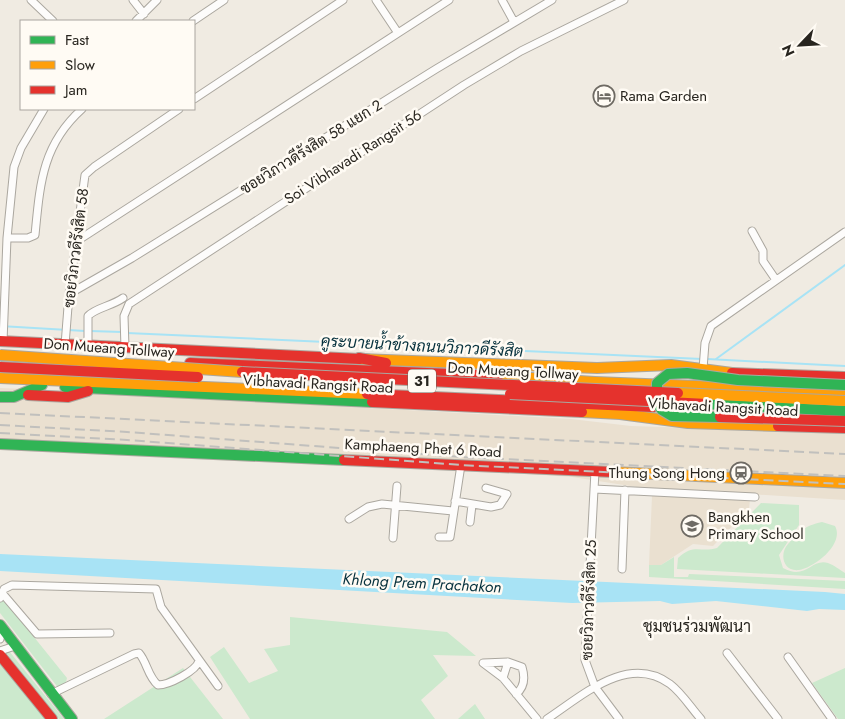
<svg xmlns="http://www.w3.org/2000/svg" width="845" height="719" font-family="Jost,Sarabun,sans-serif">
  <rect width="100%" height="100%" fill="#f0ebe2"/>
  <path fill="#eae0d0" d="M0,388L25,389V400L64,403L92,393L571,419L631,426L845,433V500L637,487L572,477L147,448L0,440Z
    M652,496L750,499L749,509L713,546L693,544L661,565H649Z"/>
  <path fill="#cce9cd" d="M761,503L799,505V525L779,555L783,568C806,581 811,558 828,563C834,565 840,570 845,573V578L677,569L678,558C694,543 700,553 717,548Z
    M822,522L835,526C845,544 814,568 799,570C783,572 779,554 788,544C800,531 804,526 822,522Z
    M674,557V577H688L689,574L845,581V589L649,577V565H661Z
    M0,600L5,601L67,678L63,694L0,613Z
    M290,617L447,632L476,656L433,655L448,676L421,700L435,719H250L210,657L224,647L249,683L278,671L264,649L290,645Z
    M9,651L64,719H59L11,659L6,652Z
    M0,664L5,667L46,719H0Z
    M183,668L223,719H104Z
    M845,668V719H838L812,683Z
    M475,704L485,719H458Z"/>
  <path fill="#a8e3f5" d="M0,554L825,592L845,594V610L819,609L807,611L716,601L672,604L660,601L572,603L0,571Z"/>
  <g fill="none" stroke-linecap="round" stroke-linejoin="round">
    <path stroke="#a8e3f5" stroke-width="2" d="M0,326L85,331
      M90,331L122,332
      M127,333L702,359
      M707,359L845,366
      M716,359L845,265"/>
    <g stroke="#aba79f" stroke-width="9">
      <path id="street" d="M31,0L53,21
        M133,0L144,14
        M376,0L398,33
        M502,0L514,22
        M136,21L157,0
        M193,21L224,0
        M194,99L343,0
        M752,231L763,251V261L776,280
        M7,238H28L35,235C40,184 42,145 82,109
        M77,241L449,0
        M69,294L132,258L436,69L552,0
        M3,342L7,238L14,167L21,148L44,109
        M65,345L69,294L85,175L94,167L179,109
        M88,346V316C95,308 112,306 123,298
        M125,348L124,316L129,304L464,85L521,51L624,0
        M703,369L705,343L711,326L845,232
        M595,471L585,660L595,687L619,719
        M594,489L755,497
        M455,501L491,507L500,505L507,494L486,488
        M349,519L368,507L382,504L453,511
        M470,522L472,505
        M439,537H450L461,465
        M393,538L397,486
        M622,569L625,490
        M2,593L37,634L110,633
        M0,598L4,589L12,585L156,589L161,607L218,686
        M0,639L2,627
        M0,651L15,646
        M727,653L778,719
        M788,657L832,719
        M503,678L508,662
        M51,694L134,654L139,653C147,662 148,677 158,685C169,685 196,671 199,661
        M516,694C525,687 525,677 522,667L508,662L483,663L503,678L537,719
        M547,719C582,696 628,653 670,684C682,693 691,708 701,719"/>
    </g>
    <g stroke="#aba79f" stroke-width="12">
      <path id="fast" d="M65,387L372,402
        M0,397H14L42,385
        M0,444L344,460
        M0,625L72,719"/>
    </g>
    <g stroke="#aba79f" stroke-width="12">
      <path id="slow" d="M360,359L597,368L671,365L732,373
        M498,376L595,382L845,392
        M0,378L367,394
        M582,412L620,414L688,423L778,426
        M613,472L845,483"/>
    </g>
    <g stroke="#aba79f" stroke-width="12">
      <path id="jam" d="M0,341L360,359
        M359,358L386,363
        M190,363L498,376
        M732,373L845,377
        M367,394L653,407
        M28,395L68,397L88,391
        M372,402L582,412
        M778,426L845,428
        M344,460L613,472
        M0,655L52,719"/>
    </g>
    <use href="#street" stroke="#fdfcfb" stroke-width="7"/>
    <use href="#fast" stroke="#30b455" stroke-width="10"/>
    <use href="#slow" stroke="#ff9f0a" stroke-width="10"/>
    <use href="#jam" stroke="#e5322d" stroke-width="10"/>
    <path stroke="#c1c0bd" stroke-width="2" stroke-dasharray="10 5" stroke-linecap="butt" d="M0,413L845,454
      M0,425L127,432L461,457L845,476
      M0,433L127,440L461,465L845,484"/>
    <g stroke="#aba79f" stroke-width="12" stroke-linecap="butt">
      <path id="fast-bridge" d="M707,404L845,411
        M720,417L672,416L662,410L657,403V383L668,374L687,373L738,380L845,385"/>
    </g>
    <g stroke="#aba79f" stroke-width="12" stroke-linecap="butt">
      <path id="slow-bridge" d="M0,355L242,372
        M678,393L845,401"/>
    </g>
    <g stroke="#aba79f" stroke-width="12" stroke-linecap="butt">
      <path id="jam-bridge" d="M0,367L198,377
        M242,372L678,393
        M510,394L707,404
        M720,417L845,421"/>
    </g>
    <use href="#fast-bridge" stroke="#30b455" stroke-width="10"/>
    <use href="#slow-bridge" stroke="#ff9f0a" stroke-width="10"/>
    <use href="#jam-bridge" stroke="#e5322d" stroke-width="10"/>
  </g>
  <defs>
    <g id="hotel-ring" transform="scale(1.125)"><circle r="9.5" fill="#fffbf4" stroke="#6e6a63" stroke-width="1.5"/><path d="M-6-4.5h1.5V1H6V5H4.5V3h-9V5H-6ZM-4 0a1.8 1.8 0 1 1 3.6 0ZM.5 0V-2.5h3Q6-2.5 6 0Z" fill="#6e6a63"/></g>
    <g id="station-ring" transform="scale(1.125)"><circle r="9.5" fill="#fffbf4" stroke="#6e6a63" stroke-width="1.5"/><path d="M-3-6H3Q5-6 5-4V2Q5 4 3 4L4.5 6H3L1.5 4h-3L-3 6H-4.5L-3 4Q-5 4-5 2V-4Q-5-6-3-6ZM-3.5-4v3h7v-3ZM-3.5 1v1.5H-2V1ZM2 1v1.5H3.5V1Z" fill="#6e6a63"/></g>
    <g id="school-ring" transform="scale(1.125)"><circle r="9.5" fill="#fffbf4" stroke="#6e6a63" stroke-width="1.5"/><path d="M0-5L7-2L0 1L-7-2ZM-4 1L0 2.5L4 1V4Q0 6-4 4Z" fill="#6e6a63"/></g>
  </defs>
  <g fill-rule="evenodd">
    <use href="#hotel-ring" x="604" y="96"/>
    <use href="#station-ring" x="741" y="473"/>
    <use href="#school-ring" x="692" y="526"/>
  </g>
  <g text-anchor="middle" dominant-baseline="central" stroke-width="5" stroke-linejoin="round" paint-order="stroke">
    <rect fill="#fffbf4" stroke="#68655f" stroke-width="1" x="408" y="369.5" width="28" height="23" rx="4"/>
    <g font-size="14" font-weight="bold" fill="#28251f">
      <text x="422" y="381">31</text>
    </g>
    <g font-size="15" fill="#28251f" stroke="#fffbf4" text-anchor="start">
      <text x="620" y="96">Rama Garden</text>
      <text x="725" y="473" text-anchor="end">Thung Song Hong</text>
      <text x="708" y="517">Bangkhen<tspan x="708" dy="17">Primary School</tspan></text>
    </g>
    <g font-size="15" fill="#28251f" stroke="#fffbf4">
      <text transform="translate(311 147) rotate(-32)">ซอยวิภาวดีรังสิต 58 แยก 2</text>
      <text transform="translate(353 157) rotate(-33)">Soi Vibhavadi Rangsit 56</text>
      <text transform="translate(76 248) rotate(-83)">ซอยวิภาวดีรังสิต 58</text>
      <text transform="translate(109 348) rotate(4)">Don Mueang Tollway</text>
      <text transform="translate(513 371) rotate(3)">Don Mueang Tollway</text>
      <text transform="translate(318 384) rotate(3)">Vibhavadi Rangsit Road</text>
      <text transform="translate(723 407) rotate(3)">Vibhavadi Rangsit Road</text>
      <text transform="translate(423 448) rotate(3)">Kamphaeng Phet 6 Road</text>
      <text transform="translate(589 600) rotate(-88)">ซอยวิภาวดีรังสิต 25</text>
    </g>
    <g font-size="16" font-style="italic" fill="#06313d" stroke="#fffbf4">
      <text transform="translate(422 346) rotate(3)">คูระบายน้ำข้างถนนวิภาวดีรังสิต</text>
      <text transform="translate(422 583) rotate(3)">Khlong Prem Prachakon</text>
    </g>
    <g font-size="16" fill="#28251f" stroke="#fffbf4">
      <text x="697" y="626">ชุมชนร่วมพัฒนา</text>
    </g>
  </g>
  <rect x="20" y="20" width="175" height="90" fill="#fffbf4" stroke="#a9a59f"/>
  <rect x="30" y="36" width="25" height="8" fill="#30b455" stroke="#a9a59f"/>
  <text x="65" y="45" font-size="15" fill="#28251f">Fast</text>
  <rect x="30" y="61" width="25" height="8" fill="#ff9f0a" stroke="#a9a59f"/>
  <text x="65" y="70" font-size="15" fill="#28251f">Slow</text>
  <rect x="30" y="86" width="25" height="8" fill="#e5322d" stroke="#a9a59f"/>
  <text x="65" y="95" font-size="15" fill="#28251f">Jam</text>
  <g transform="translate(800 45) rotate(245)" stroke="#fffbf4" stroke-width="4" paint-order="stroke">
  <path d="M0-4L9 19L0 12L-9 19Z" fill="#28251f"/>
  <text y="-8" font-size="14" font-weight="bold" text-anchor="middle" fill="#28251f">N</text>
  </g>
</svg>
